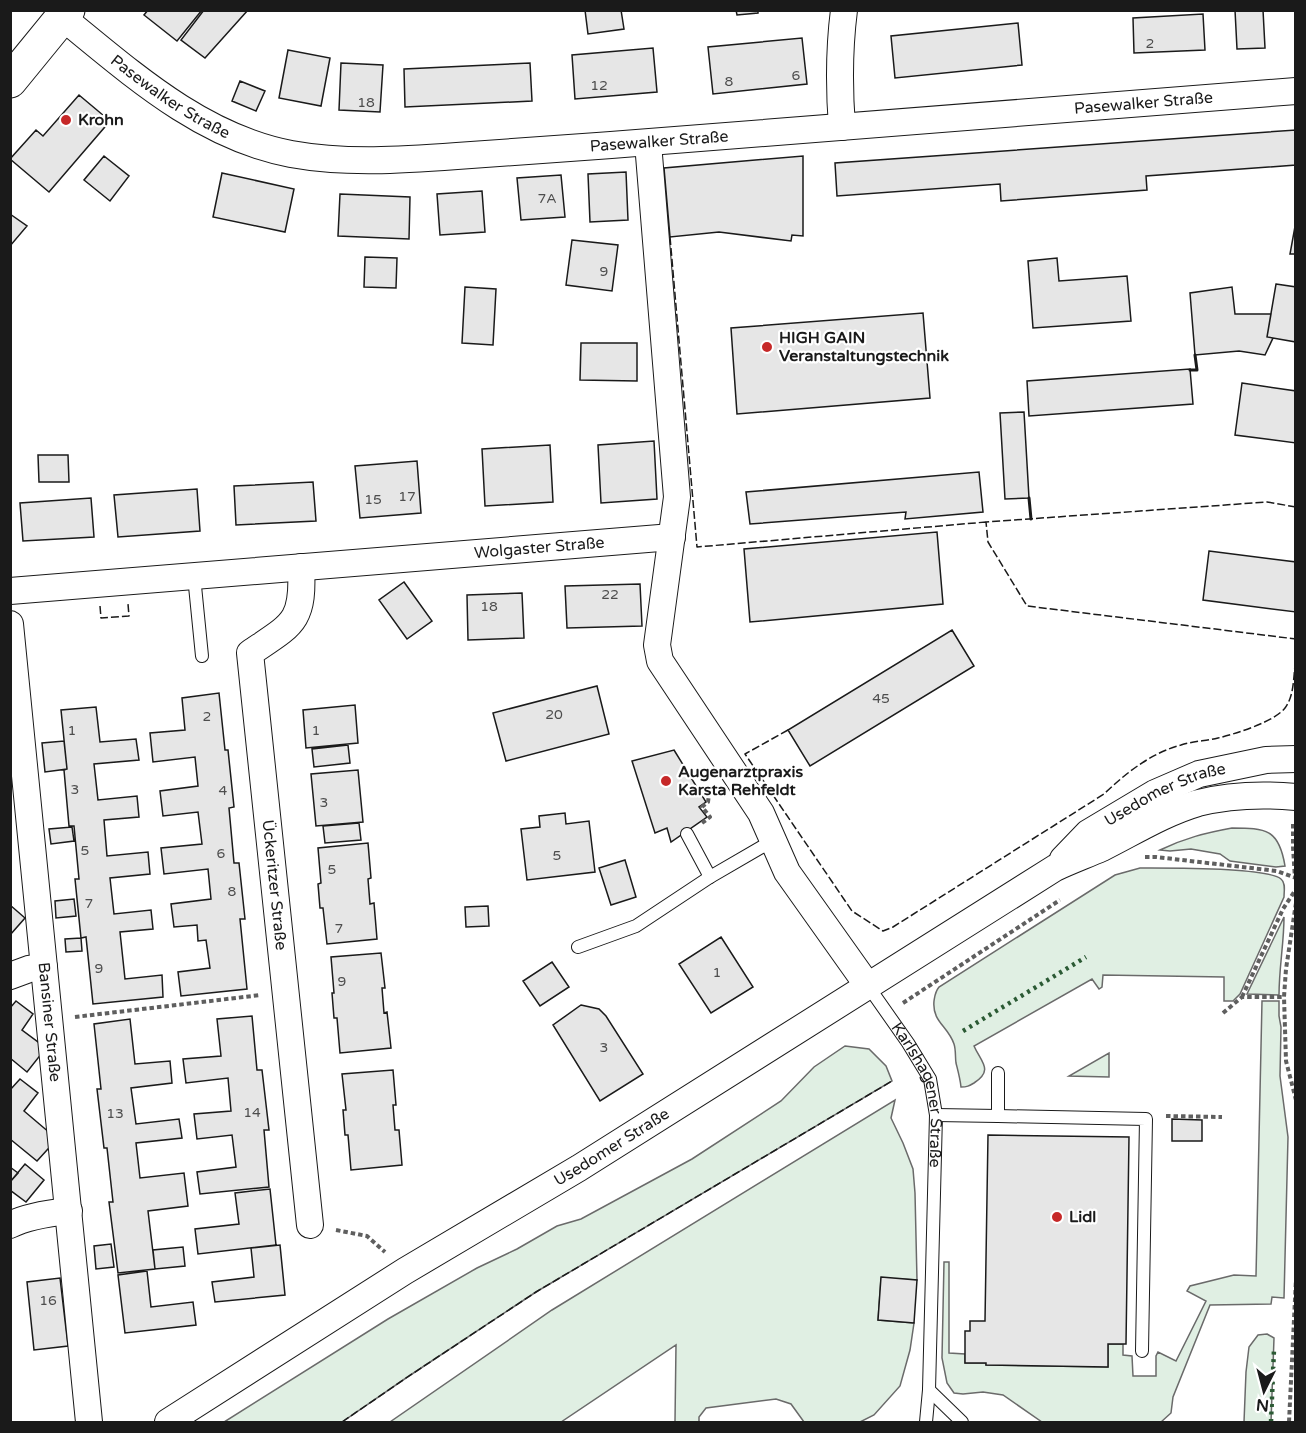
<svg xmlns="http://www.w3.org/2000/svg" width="1306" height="1433" font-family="'Varela Round',sans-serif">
  <rect width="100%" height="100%" fill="#fff"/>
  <path fill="#e0efe3" stroke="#6a6a6a" stroke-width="1.5" d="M1232,828C1266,828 1279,829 1285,866L1276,867L1230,861L1220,854L1191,849L1170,851L1160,850C1185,838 1205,833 1232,828Z
    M1140,868C1163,868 1267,867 1281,879C1286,883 1284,891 1284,897L1240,994L1233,1001H1224V977L1103,975L1102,987L1099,989L1092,979L974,1046C981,1062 994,1070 974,1083C969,1086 967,1087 961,1087C960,1078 958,1071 956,1063C955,1056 956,1050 954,1044C948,1026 932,1022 934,1001C935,995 935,992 939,987L1115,875Z
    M1284,917C1284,943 1279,968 1279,995L1247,994Z
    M1262,1001H1279V1016L1281,1027L1280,1076L1288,1137L1284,1298L1272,1297L1271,1304L1210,1305L1173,1397L1171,1413L1161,1422H1042L1003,1395L983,1392L963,1394L954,1393L947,1383L942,1358L944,1262H949V1353L965,1354V1363H986V1365L1108,1367V1344H1123V1355L1132,1356L1133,1376H1156V1356L1158,1352L1176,1361L1206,1301L1187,1291L1190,1286L1234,1275L1256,1276Z
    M845,1046L869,1049L886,1066L892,1081L536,1292L406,1378L342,1422H224L388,1319L477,1268L517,1249L557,1226L581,1219L692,1159L781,1101L814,1067Z
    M1109,1053V1077L1069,1076Z
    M895,1100L891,1118L903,1143L913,1169L915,1193L917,1280L881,1278L878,1320L914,1323L910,1350L900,1386L874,1415L860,1422H804L791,1404L776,1399L706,1408L699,1417V1422H675L676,1345L561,1422H390L552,1310Z
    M1267,1334L1274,1338L1271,1422H1244L1246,1372L1249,1347L1258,1335Z"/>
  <path fill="#e6e6e6" stroke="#1a1a1a" stroke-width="1.5" d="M148,10H202L177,41L144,15Z
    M204,10H248L205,58L181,40Z
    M585,10H621L624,29L588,34Z
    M736,10H758V13L737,15Z
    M1235,10H1263L1265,48L1237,49Z
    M1203,14L1205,50L1134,53L1133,18Z
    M1018,23L1022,65L895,78L891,36Z
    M802,38L807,84L713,94L708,47Z
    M653,48L657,92L575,99L572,55Z
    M288,50L330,58L321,106L279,98Z
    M341,63L383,65L380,112L339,110Z
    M530,63L532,101L405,107L404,69Z
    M240,81L265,91L256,111L232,101Z
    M79,95L110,121L49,192L10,159L36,130L43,136Z
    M1296,130V165L1146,176L1147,190L1001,201L1000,184L837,196L835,163Z
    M104,156L129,176L110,201L84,180Z
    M803,156V236L792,235L791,241L719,232L670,237L664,168Z
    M626,172L628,220L590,222L588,174Z
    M222,173L294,189L285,232L213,217Z
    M561,175L565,217L521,220L517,178Z
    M482,191L485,232L440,235L437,194Z
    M340,194L410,197L409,239L338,236Z
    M10,214L27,226L10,246Z
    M1296,221V254H1290Z
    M572,240L618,245L612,291L566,285Z
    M365,257L397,258L396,288L364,287Z
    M1057,258L1059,281L1127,276L1131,321L1033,328L1028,261Z
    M1276,284L1296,287V342L1267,337Z
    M465,287L496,289L493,345L462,343Z
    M1232,287L1235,314H1271L1267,337L1273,338L1265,355L1239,351L1195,355L1190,293Z
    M923,313L930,398L737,414L731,328Z
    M581,343H637V381L580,380Z
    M1190,369L1193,404L1029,416L1027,381Z
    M1242,383L1296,391V443L1235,435Z
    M1024,412L1029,498L1005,499L1000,413Z
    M654,441L657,499L601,503L598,445Z
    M550,445L553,502L485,506L482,449Z
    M38,455H68L69,482H39Z
    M417,461L421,513L360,518L355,466Z
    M979,472L983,512L905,519L906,512L750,524L746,492Z
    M313,482L316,521L236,525L234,486Z
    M197,489L200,531L118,537L114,495Z
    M91,498L94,537L23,541L20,503Z
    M937,532L943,604L750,622L744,549Z
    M1209,551L1296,562V612L1203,600Z
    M404,582L432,621L407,639L379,600Z
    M640,584L642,626L567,628L565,586Z
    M522,593L524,638L468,640L467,595Z
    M952,630L974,666L810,766L788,730Z
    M597,686L609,734L506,761L493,713Z
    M219,693L225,750H228L234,807L229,808L234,863H239L245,919H240L247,989L181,996L178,972L210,968L206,940L198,941L197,925L174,927L171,904L211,899L208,869L164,874L161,848L202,844L198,812L163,816L160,791L198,786L195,757L153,762L150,733L185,730L182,698Z
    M355,705L358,743L306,748L303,710Z
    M96,707L100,742L136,739L139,760L94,764L98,800L137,796L139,817L104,820L107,856L148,852L150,874L110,878L114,914L151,910L153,929L120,932L125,979L162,975L163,997L93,1004L86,937L81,938L75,879H79L74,826H69L64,770L67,769L61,710Z
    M64,741L67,769L45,772L42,743Z
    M348,745L350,763L314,767L312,749Z
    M674,750L706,802L699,807L707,817L671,842L667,828L655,833L632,761Z
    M358,770L363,822L316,826L311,774Z
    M565,813L566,824L589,821L595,872L527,880L521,829L540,827L539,816Z
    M359,823L361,840L325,843L323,826Z
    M72,827L74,841L51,844L49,829Z
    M368,843L371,878L368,879L370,904L374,903L377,939L327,944L323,908H320L318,884L321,883L318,848Z
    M625,860L636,897L611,905L599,868Z
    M74,899L76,916L56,918L55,901Z
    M10,905L25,918L10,935Z
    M488,906L489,926L466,927L465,907Z
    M721,937L753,987L711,1013L679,964Z
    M81,938L82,951L66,952L65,939Z
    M381,953L385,988H382L384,1013L387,1012L391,1048L340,1053L337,1018H334L332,993H334L331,957Z
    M552,962L569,987L540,1006L523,981Z
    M16,1001L33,1014L22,1030L46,1048L27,1072L10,1058V1008Z
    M581,1005L599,1009L606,1016L643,1074L600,1101L553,1025Z
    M252,1016L257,1070H262L269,1130H264L269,1187L200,1194L197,1172L236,1167L232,1135L197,1139L194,1114L231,1111L228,1078L186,1083L183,1059L221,1056L217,1019Z
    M130,1019L135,1064L170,1061L172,1083L131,1088L136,1124L179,1119L182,1138L136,1143L140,1178L184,1173L188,1206L148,1211L155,1269L118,1273L109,1202H113L107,1148H104L97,1089H101L94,1024Z
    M393,1070L396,1105H393L395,1130H399L402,1165L351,1170L348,1135H345L343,1110H346L342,1074Z
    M20,1079L38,1093L24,1111L57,1139L37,1161L10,1139V1090Z
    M1172,1119L1202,1120V1141H1172Z
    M988,1135L1129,1137L1126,1344H1108V1367L986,1365V1363H965V1331H970V1321H985Z
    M25,1164L44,1180L26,1202L10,1190V1182Z
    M10,1167L18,1173L10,1182Z
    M270,1189L276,1245L198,1254L195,1229L239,1224L235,1193Z
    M111,1244L114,1267L96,1269L94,1246Z
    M280,1245L285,1295L215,1302L212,1282L254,1277L251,1248Z
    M183,1247L185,1266L155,1269L153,1250Z
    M147,1271L151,1307L193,1302L196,1325L125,1333L118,1275Z
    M881,1277L917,1280L914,1323L878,1320Z
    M60,1278L68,1346L34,1350L27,1282Z"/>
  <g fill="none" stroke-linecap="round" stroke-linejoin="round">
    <g stroke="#1a1a1a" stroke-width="14">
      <g id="service">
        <path d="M194,576L202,656"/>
        <path d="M687,834L710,877"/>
        <path d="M578,947L636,926L710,877L772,841"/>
        <path id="s1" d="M868,986L908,1043L930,1079L936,1115L929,1390L926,1422"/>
        <path d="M936,1115L998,1116V1073"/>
        <path d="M998,1116L1146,1119L1142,1351"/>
        <path d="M929,1390L962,1422"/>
      </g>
    </g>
    <g stroke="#1a1a1a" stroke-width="28">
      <g id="minor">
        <path id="s2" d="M62,17C131,73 201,137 291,154C346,164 402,160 457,156C509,152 560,149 611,145C839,129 1067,109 1296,91"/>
        <path d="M842,127C839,88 839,49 844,10"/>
        <path d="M648,143L677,497L657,645L660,661L761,813L787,872L868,986"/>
        <path id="s3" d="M301,567C304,622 293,624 250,653L310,1225"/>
        <path id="s4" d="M10,591L672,537"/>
        <path id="s5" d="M10,624L89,1422"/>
        <path id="s6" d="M1063,859L1088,833L1155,793L1199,774L1266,760L1296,759"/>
        <path d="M10,976L29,969L44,967"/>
        <path d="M10,1225C27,1216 50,1213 69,1211"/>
        <path id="s7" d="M168,1422L405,1271L579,1168L1055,868C1070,861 1086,855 1102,848C1134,832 1164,813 1198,803C1230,795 1263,794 1296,797"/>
      </g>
    </g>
    <g stroke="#1a1a1a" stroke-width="35">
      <path id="secondary" d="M10,81L68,10"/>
    </g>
    <path stroke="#5f5f5f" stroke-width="4" stroke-dasharray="4.5 3" stroke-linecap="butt" d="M702,823L710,817L702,807L708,802L710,786
      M1293,824V847L1295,879
      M1145,857H1156L1277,871L1296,878
      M1296,903L1286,969L1284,997L1286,1061L1296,1100
      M1242,997L1283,909L1296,889
      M903,1003L1060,900
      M1223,1013L1242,997H1284
      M75,1017L261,995
      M1166,1116L1222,1117
      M336,1230L367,1236L385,1252
      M1289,1422L1296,1279"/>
    <use href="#service" stroke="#fff" stroke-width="12"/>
    <use href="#minor" stroke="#fff" stroke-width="26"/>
    <use href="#secondary" stroke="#fff" stroke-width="33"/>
    <path stroke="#2b5a34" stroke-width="4.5" stroke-dasharray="3 4.5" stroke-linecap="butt" d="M963,1031L1086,957
      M1271,1422L1274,1349"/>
    <path stroke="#1a1a1a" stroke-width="1.5" stroke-dasharray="8 3" stroke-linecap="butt" d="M670,237L697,547L986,522
      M1296,507L1267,502L986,522L988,542L1027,606L1296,639
      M100,606L101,618L129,616L128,604
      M788,730L745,754L852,911L883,931L893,927L1104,794C1126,773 1151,753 1181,745C1193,741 1206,741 1218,738C1235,734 1274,722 1285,708C1295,695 1293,675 1296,659
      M342,1422L406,1378L536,1292L892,1081"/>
    <path stroke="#1a1a1a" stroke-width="3" d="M1190,370H1197L1195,355
      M1029,498L1031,519"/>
  </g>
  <g fill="#c62828" stroke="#fff" stroke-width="2">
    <circle cx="66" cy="120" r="6"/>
    <circle cx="767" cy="347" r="6"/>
    <circle cx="666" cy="781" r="6"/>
    <circle cx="1057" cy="1217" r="6"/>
  </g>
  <g text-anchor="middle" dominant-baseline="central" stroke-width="4.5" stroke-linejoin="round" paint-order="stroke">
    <g font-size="14" fill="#4d4d4d">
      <text x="1150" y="43">2</text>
      <text x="796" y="75">6</text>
      <text x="729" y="81">8</text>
      <text x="599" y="85">12</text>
      <text x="366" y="102">18</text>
      <text x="547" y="198">7A</text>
      <text x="604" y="271">9</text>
      <text x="407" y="496">17</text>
      <text x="373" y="499">15</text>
      <text x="610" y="594">22</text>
      <text x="489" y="606">18</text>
      <text x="881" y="698">45</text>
      <text x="554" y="714">20</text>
      <text x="207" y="716">2</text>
      <text x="72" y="730">1</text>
      <text x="316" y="730">1</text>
      <text x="75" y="789">3</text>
      <text x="223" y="790">4</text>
      <text x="324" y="802">3</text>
      <text x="85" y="850">5</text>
      <text x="221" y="853">6</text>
      <text x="557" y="855">5</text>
      <text x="332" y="869">5</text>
      <text x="232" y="891">8</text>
      <text x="89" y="903">7</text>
      <text x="339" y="928">7</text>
      <text x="99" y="968">9</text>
      <text x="717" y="972">1</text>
      <text x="342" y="981">9</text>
      <text x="604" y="1047">3</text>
      <text x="252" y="1112">14</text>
      <text x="115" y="1113">13</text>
      <text x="48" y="1300">16</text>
    </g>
    <g font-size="16" fill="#1a1a1a" stroke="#fff">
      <text stroke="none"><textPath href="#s2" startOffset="135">Pasewalker Straße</textPath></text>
      <text stroke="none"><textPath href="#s2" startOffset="1125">Pasewalker Straße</textPath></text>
      <text stroke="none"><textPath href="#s2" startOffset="639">Pasewalker Straße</textPath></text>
      <text stroke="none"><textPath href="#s4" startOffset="531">Wolgaster Straße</textPath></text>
      <text stroke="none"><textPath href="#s6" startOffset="123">Usedomer Straße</textPath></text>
      <text stroke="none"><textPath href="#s3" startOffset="342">Ückeritzer Straße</textPath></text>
      <text stroke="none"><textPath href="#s5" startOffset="400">Bansiner Straße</textPath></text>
      <text stroke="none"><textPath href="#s1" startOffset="124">Karlshagener Straße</textPath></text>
      <text stroke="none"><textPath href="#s7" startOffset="522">Usedomer Straße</textPath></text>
    </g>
    <g font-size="16" font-weight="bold" fill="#1a1a1a" stroke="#fff" text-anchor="start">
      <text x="78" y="120">Krohn</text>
      <text x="779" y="338">HIGH GAIN<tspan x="779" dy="18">Veranstaltungstechnik</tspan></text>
      <text x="678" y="772">Augenarztpraxis<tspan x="678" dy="18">Karsta Rehfeldt</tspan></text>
      <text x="1069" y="1217">Lidl</text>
    </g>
  </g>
  <rect width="1306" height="1433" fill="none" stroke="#1a1a1a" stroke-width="24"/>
  <g transform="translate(1264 1391) rotate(186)" stroke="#ffffff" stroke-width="4.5" paint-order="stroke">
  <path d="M0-4.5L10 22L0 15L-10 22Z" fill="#1a1a1a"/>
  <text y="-9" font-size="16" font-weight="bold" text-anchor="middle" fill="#1a1a1a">N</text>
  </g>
</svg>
